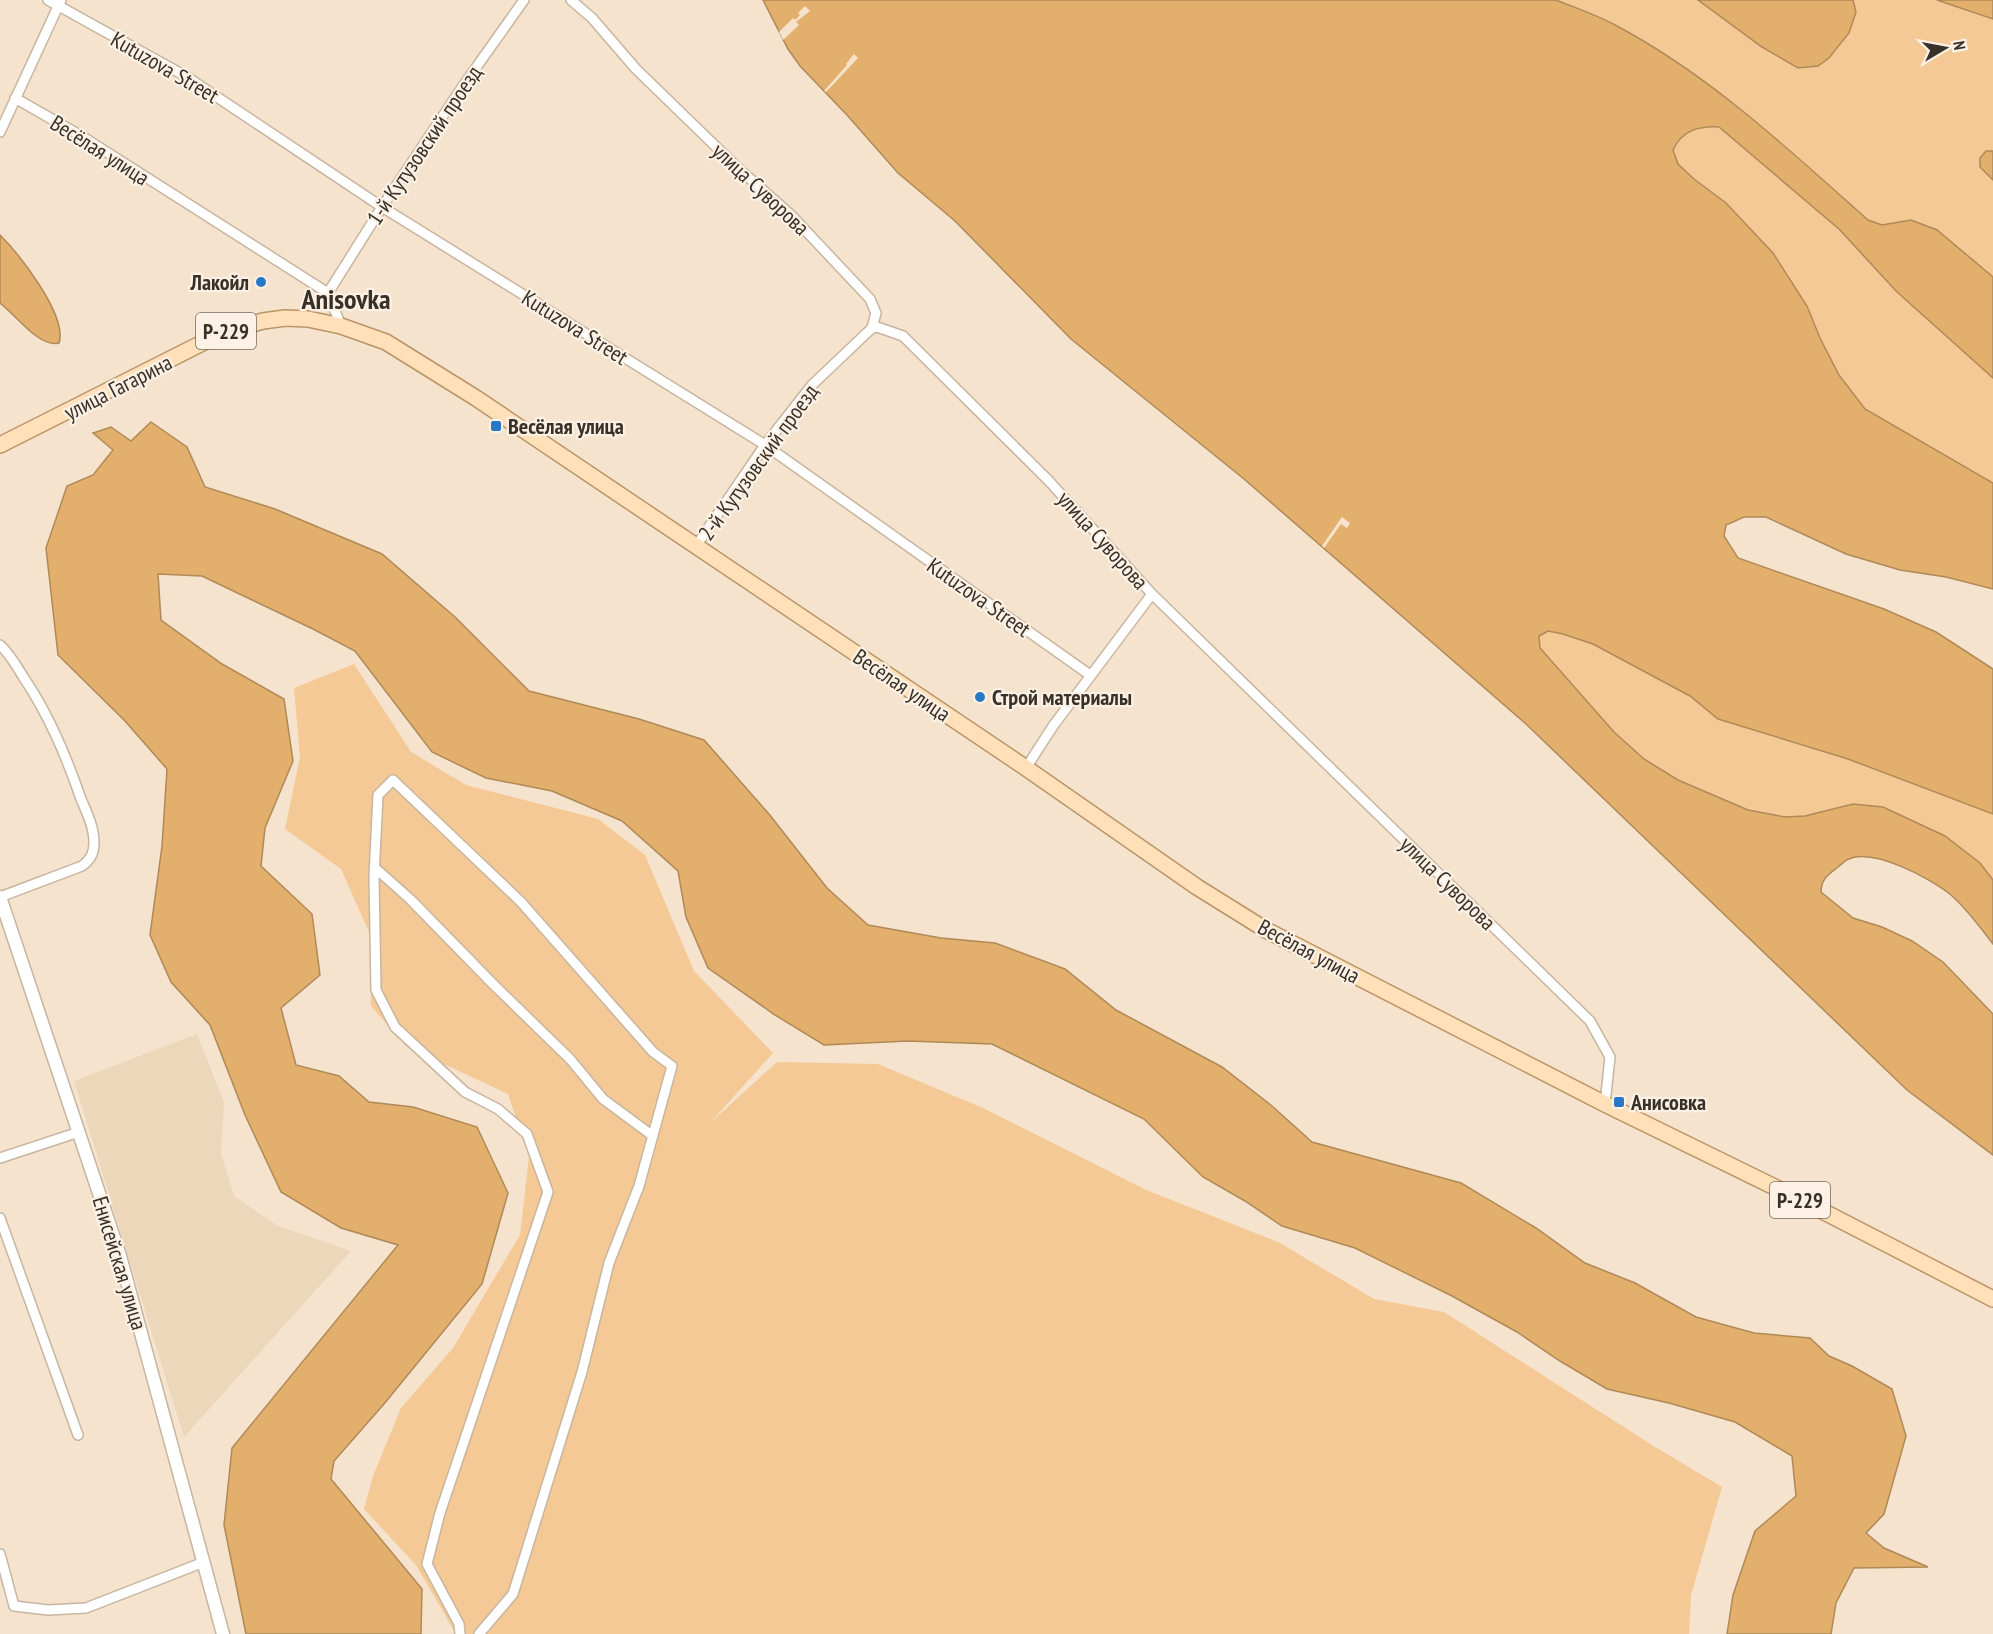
<svg xmlns="http://www.w3.org/2000/svg" width="1993" height="1634" font-family="'PT Sans Narrow',sans-serif">
  <rect width="100%" height="100%" fill="#f5e3cd"/>
  <path fill="#edd7bb" d="M197,1034L224,1102L221,1153L234,1196L278,1226L351,1251L184,1437L74,1081Z"/>
  <path fill="#f4c995" d="M1556,0H1698L1762,47L1818,66C1839,52 1859,26 1853,0H1937L1993,19V151H1986L1980,158V167L1993,180V277L1937,230L1911,220L1882,225L1868,220C1788,149 1710,75 1615,25C1597,15 1576,8 1556,0Z
    M1705,126L1719,127L1839,229L1896,291L1993,378V483L1865,409L1839,375L1820,338L1807,306L1773,253L1726,203L1694,179L1678,164L1673,150C1680,135 1689,130 1705,126Z
    M1548,631L1563,634L1593,644L1646,671L1690,696L1718,719L1848,759L1993,814V880L1980,863L1828,811L1805,816L1785,817L1748,810L1678,780L1644,759L1614,732L1540,648L1539,636Z
    M354,664L411,752L466,785L598,819L645,855L694,971L773,1053L710,1123L777,1062L878,1064L983,1108L1144,1189L1280,1243L1374,1299L1444,1312L1652,1445L1722,1487L1691,1595L1689,1634H456L416,1565L364,1509L373,1476L401,1408L453,1348L520,1235L529,1157L508,1094L407,1047L371,1006L372,939L341,869L285,829L300,757L294,688Z"/>
  <path fill="#e3af6c" stroke="#b08958" stroke-width="1.5" d="M763,0H1556C1576,8 1597,15 1615,25C1710,75 1788,149 1868,220L1882,225L1911,220L1937,230L1993,277V378L1896,291L1839,229L1719,127C1699,126 1682,130 1673,150L1678,164L1694,179L1726,203L1773,253L1807,306L1820,338L1839,375L1865,409L1993,483V589L1946,577L1900,570L1846,554L1766,517H1744L1726,525L1724,536L1738,558L1884,609L1936,632L1993,669V814L1848,759L1718,719L1690,696L1593,644L1563,634L1548,631L1539,636L1540,648L1614,732L1644,759L1678,780L1748,810L1785,817L1805,816L1853,804L1883,807L1945,836L1980,863L1993,880V944C1980,927 1967,909 1951,895C1932,879 1874,848 1849,859C1845,860 1841,865 1838,867C1829,874 1821,879 1821,892L1853,918L1882,927L1912,941L1943,962L1993,1014V1155L1907,1090L1526,724L1244,479L1071,339L955,221L898,173L847,115L800,66L788,49Z
    M1698,0H1853L1856,12L1849,33L1829,58L1818,66L1798,68L1762,47Z
    M1937,0H1993V19Z
    M1986,151H1993V180L1980,167V158Z
    M0,235C19,254 68,316 59,343C39,348 16,315 0,303Z
    M151,422L187,447L205,487L275,509L382,554L455,617L529,691L639,719L704,740L769,814L827,888L868,925L941,938L995,943L1065,969L1116,1010L1222,1067L1272,1106L1312,1142L1461,1183L1536,1228L1585,1263L1635,1283L1696,1317L1754,1333L1810,1338L1829,1356L1852,1366L1892,1389L1906,1436L1884,1514L1866,1533L1884,1548L1928,1567L1854,1568L1836,1603L1831,1634H1727L1733,1595L1755,1531L1796,1496L1792,1456L1735,1422L1669,1403L1607,1389L1560,1361L1517,1332L1452,1296L1355,1248L1282,1226L1245,1201L1203,1177L1144,1119L992,1044L908,1041L824,1045L775,1015L708,968L686,917L678,871L622,821L552,791L486,778L432,752L355,651L315,630L202,576L158,574L161,620L222,664L284,699L293,761L265,828L261,866L312,914L320,975L281,1008L296,1065L339,1076L369,1102L413,1107L477,1127L508,1193L482,1284L384,1404L334,1461L331,1479L422,1589L421,1634H246L224,1525L232,1448L398,1245L341,1228L281,1192L245,1115L210,1025L171,982L150,935L162,846L167,769L125,721L58,655L46,548L67,486L93,475L113,450L93,433L111,427L131,441Z"/>
  <path fill="#f5e3cd" d="M805,6L810,11L796,22L799,25L783,40L779,32L793,18L795,20L800,15L798,13Z
    M854,54L858,58L826,92L824,91L847,65L846,64Z
    M1342,517L1350,523L1347,528L1341,524L1324,548L1322,546Z"/>
  <g fill="none" stroke-linecap="round" stroke-linejoin="round">
    <g stroke="#c7b5a0" stroke-width="12">
      <path id="minor" d="M48,0L187,77L382,207L765,445L1090,675
        M571,0L592,18L636,69L739,169L791,215L870,299L876,313L872,328
        M15,98L83,137L328,293L341,326
        M0,132L61,0
        M328,293L382,207L463,86L524,0
        M872,328L877,327L903,336L1048,480L1152,594L1590,1021L1610,1057L1605,1104
        M696,546L765,445L812,385L872,328
        M0,645C10,654 17,667 24,678C50,717 66,756 81,799C87,813 94,827 94,843C94,854 90,860 82,866L0,897
        M1026,768L1053,726L1152,594
        M374,867L410,899L494,985L570,1059L603,1099L653,1136
        M0,1158L79,1132
        M0,1218L78,1435
        M0,1554L14,1606L48,1610L86,1608L204,1562
        M460,1634L459,1624L427,1564L440,1513L548,1192L527,1134L498,1109L465,1092L395,1027L376,990L374,876L378,795L393,780L521,902L653,1052L672,1066L639,1186L609,1263L582,1372L513,1594L479,1634"/>
    </g>
    <g stroke="#c7b5a0" stroke-width="15">
      <path id="tertiary" d="M0,897L120,1256L223,1634"/>
    </g>
    <g stroke="#b99568" stroke-width="18">
      <path id="primary" d="M0,445L224,332L263,321L285,318L308,319L341,326L386,342L476,398L1026,768L1197,887L1266,930L1605,1104L1801,1200L1993,1299"/>
    </g>
    <use href="#minor" stroke="#fff" stroke-width="9"/>
    <use href="#tertiary" stroke="#fff" stroke-width="12"/>
    <use href="#primary" stroke="#ffe0b9" stroke-width="15"/>
  </g>
  <g fill="#2978c7" stroke="#fcf1e4" stroke-width="2">
    <circle cx="261" cy="282" r="6"/>
    <rect x="490" y="420" width="12" height="12" rx="3"/>
    <circle cx="980" cy="697" r="6"/>
    <rect x="1613" y="1096" width="12" height="12" rx="3"/>
  </g>
  <g text-anchor="middle" dominant-baseline="central" stroke-width="4.5" stroke-linejoin="round" paint-order="stroke">
    <g fill="#fcf1e4" stroke="#736b60" stroke-width="1.5">
      <rect x="196" y="313" width="60" height="36" rx="4.5"/>
      <rect x="1770" y="1182" width="60" height="36" rx="4.5"/>
    </g>
    <g font-size="21" font-weight="bold" fill="#383128">
      <text x="226" y="331">Р-229</text>
      <text x="1800" y="1200">Р-229</text>
    </g>
    <g font-size="22" fill="#383128" stroke="#fcf1e4">
      <text transform="translate(165 67) rotate(30)">Kutuzova Street</text>
      <text transform="translate(424 145) rotate(-56)">1-й Кутузовский проезд</text>
      <text transform="translate(100 150) rotate(32)">Весёлая улица</text>
      <text transform="translate(761 189) rotate(43)">улица Суворова</text>
      <text transform="translate(575 327) rotate(32)">Kutuzova Street</text>
      <text transform="translate(118 387) rotate(-27)">улица Гагарина</text>
      <text transform="translate(758 462) rotate(-54)">2-й Кутузовский проезд</text>
      <text transform="translate(1103 540) rotate(48)">улица Суворова</text>
      <text transform="translate(979 597) rotate(35)">Kutuzova Street</text>
      <text transform="translate(902 685) rotate(34)">Весёлая улица</text>
      <text transform="translate(1448 883) rotate(44)">улица Суворова</text>
      <text transform="translate(1309 951) rotate(28)">Весёлая улица</text>
      <text transform="translate(120 1263) rotate(73)">Енисейская улица</text>
    </g>
    <g font-size="22" font-weight="bold" fill="#383128" stroke="#fcf1e4" text-anchor="start">
      <text x="249" y="282" text-anchor="end">Лакойл</text>
      <text x="508" y="426">Весёлая улица</text>
      <text x="992" y="697">Строй материалы</text>
      <text x="1631" y="1102">Анисовка</text>
    </g>
    <g font-size="28" font-weight="bold" fill="#383128" stroke="#fcf1e4">
      <text x="346" y="298">Anisovka</text>
    </g>
  </g>
  <g transform="translate(1945 48) rotate(80)" stroke="#fcf1e4" stroke-width="4.5" paint-order="stroke">
  <path d="M0-4.5L10 22L0 15L-10 22Z" fill="#383128"/>
  <text y="-9" font-size="16" font-weight="bold" text-anchor="middle" fill="#383128">N</text>
  </g>
</svg>
